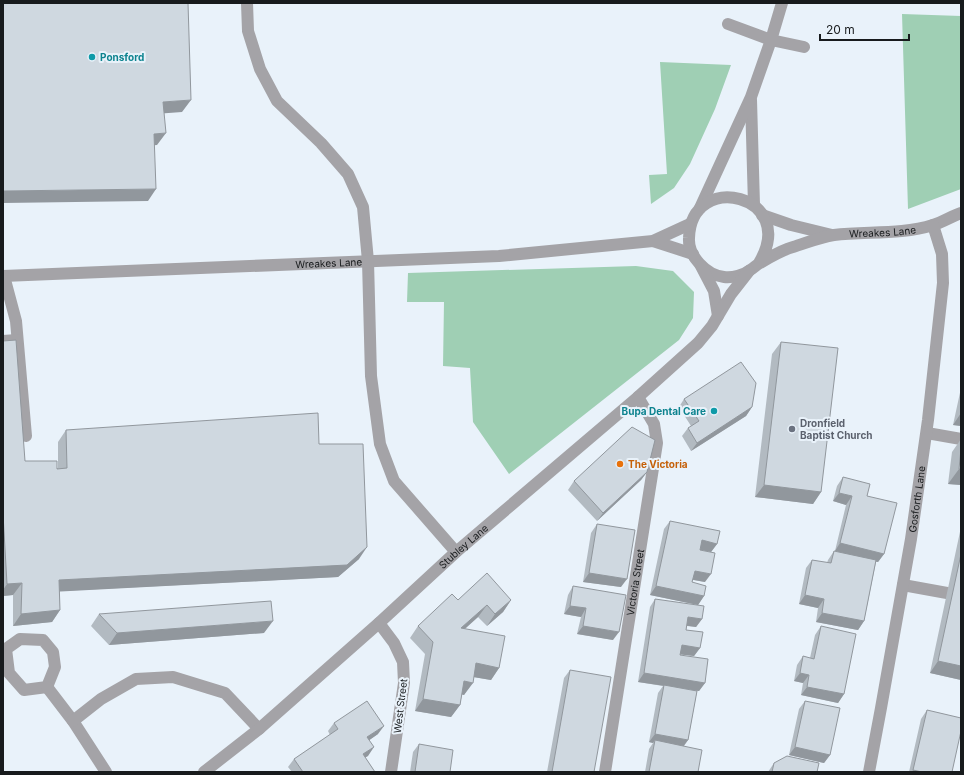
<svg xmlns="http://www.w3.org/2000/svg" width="964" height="775" font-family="Inter,sans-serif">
  <rect width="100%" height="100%" fill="#e9f2fa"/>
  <path fill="#9fcfb4" d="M902,14L961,16V189L908,209Z
    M660,62L731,65L715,109L690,164L674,188L651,204L649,175L667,174Z
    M636,266L673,271L694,292L693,318L679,340L509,474L473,422L470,368L443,366L444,302H407L408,273Z"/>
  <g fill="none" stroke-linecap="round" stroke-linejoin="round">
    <g stroke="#a4a3a7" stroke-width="12">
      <path d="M247,3L248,31L260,69L277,101L321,143L348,174L363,207L368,261L371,376L380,444L394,481L456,552"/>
      <path d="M728,24L771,40L804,47"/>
      <path d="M751,100L754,205"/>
      <path d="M700,208L751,97L771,40L782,3"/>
      <path d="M762,215L791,225L832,235"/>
      <path d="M653,241L693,254"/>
      <path id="s1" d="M759,263C800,195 691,169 689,238C688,256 706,275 724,277C733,278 744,275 750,270C754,268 756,265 760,263C770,257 782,250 793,247C806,243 820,237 834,235C866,231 901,235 933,225C943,222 952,216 961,213"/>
      <path d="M701,266L714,291L718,316"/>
      <path id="s2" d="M3,276L499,256L653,241L690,224"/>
      <path d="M4,276L16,321L26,436"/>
      <path d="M3,341L17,340"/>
      <path d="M927,433L961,439"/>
      <path d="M903,585L947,593"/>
      <path d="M379,623L394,643L403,662L404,683L391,772"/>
      <path d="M20,639L43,640L53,652L55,667L47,687L24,690L9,673L6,649Z"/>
      <path d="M47,687L73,721L106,772"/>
      <path d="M73,721L101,699L136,679L173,677L225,693L259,729"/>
      <path id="s3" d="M204,772L259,729L379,623L456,552L638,397L698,343L712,326L731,294L749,271"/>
      <path id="s4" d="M605,772L657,443L654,424L638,397"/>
      <path id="s5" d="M869,772L881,708L911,539L928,420L943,283L942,254L933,225"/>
    </g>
  </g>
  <path fill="#b2bac1" d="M3,341L25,461L58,468V442L66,430L319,444L359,559L338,577L60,591V610L52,622L13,626V595L3,596Z
    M781,342L821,492L813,504L755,497L772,354Z
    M961,388V426L953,425Z
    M684,399L752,407L746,416L691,451L682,436L688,428L691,426L679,407Z
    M961,439V485L948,484L952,452Z
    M647,472L641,480L597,521L568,490L574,481Z
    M843,477L867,496L884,554L878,562H876L864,621L858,630L816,622L818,608L799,604L806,568L812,560L827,563L828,560L834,551L840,553L835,551L846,505L833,501L837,486Z
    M670,521L717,544L711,552L700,550L705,582L693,580L692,582L704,596L698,605L650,595L664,529Z
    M597,524L621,587L583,582L591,533Z
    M961,527V680L930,673Z
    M573,586L613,640L577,634L581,617L564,614L568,595Z
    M655,599L702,619L696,627L687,626L686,630L700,648L694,656L680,654L705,683L699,691H697L688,740L684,746L698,772H645L649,749L653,743L649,742L658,693L663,686L638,682L650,607Z
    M458,600H511L503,612L487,626L478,617L465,629L499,668L491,680L474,677L464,695L462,694L460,705L451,717L415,711L425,654L410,638L418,626Z
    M99,614L264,633L109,645L91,626Z
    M821,626L844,694L838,703L801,695L803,683L794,681L797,665L803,656L810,658L815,635Z
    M570,670L594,772H547L564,678Z
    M805,701L830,755L824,763L789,755L799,709Z
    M927,710L952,772H909L921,719Z
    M334,723L378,734L369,740L368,756L365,757L375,772H292L288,767L294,759L330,735L328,731Z
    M419,744L450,772H410L413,752Z
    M774,763L817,772H768Z"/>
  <path fill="#91979d" d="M191,100L182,112L155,114L163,102Z
    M166,133L157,145L146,146L154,134Z
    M156,189L148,201L3,203V191Z
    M752,407L746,416L691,451L697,443Z
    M961,413V426L953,425Z
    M959,469H961V485L948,484Z
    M647,472L641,480L597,521L603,513Z
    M764,485L821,492L813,504L755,497Z
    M839,493L852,496L846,505L833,501Z
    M702,540L717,544L711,552L696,549Z
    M840,543L884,554L878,562L835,551Z
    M367,547L359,559L338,577L51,592L59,580Z
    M695,571L711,574L705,582L689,579Z
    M589,573L627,579L621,587L583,582Z
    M22,583L13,595L3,596V590L7,584Z
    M656,586L704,596L698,605L650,595Z
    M805,595L824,599L818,608L799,604Z
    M511,600L503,612L487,626L495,614Z
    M487,605L478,617L452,640L461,628Z
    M570,606L586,608L581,617L564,614Z
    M60,610L52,622L13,626L21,614Z
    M822,613L864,621L858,630L816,622Z
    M688,617L702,619L696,627L682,625Z
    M273,621L264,633L109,645L117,633Z
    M583,626L619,632L613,640L577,634Z
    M682,645L700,648L694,656L676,654Z
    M938,661L961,666V680L930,673Z
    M476,663L499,668L491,680L467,676Z
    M644,673L705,683L699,691L638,682Z
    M800,673L809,675L803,683L794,681Z
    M464,681L473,683L464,695L455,693Z
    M807,687L844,694L838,703L801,695Z
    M423,699L460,705L451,717L415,711Z
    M384,726L378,734L361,746L367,737Z
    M655,734L688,740L682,748L655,740L653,743L649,742Z
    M374,747L368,756L357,762L363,754Z
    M795,747L830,755L824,763L789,755Z
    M913,770L922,772H912Z"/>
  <path fill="#cfd8e0" stroke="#91979d" d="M3,3H188L191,100L163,102L166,133L154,134L156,189L3,191Z
    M16,340L25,461H57V469L67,468L66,430L318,413L319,444H363L367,547L347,565L59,580L60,610L21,614L22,583L7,584L3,514V341Z
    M781,342L838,348L821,492L764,485Z
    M741,362L756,383L752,407L697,443L688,428L699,421L684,399Z
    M632,427L655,440L647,472L603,513L574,481Z
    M961,449V469H959Z
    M843,477L870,484L867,496L897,503L884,554L840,543L852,496L839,493Z
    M670,521L720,531L717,544L702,540L700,550L715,553L711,574L695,571L692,582L706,586L704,596L656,586Z
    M597,524L635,530L627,579L589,573Z
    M834,551L876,560L864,621L822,613L824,599L805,595L812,560L831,563Z
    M961,554V666L938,661Z
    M487,573L511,600L495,614L487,605L461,628L505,636L499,668L476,663L473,683L464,681L460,705L423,699L433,642L418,626L452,594L458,600Z
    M573,586L626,595L619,632L583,626L586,608L570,606Z
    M655,599L704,606L702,619L688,617L686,630L703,632L700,648L682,645L680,655L708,659L705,683L644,673Z
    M271,601L273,621L117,633L99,614Z
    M821,626L856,634L844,694L807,687L809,675L800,673L803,656L814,659Z
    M570,670L611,677L594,772H552Z
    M664,685L697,691L688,740L655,734Z
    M367,701L384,726L367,737L374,747L363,754L375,772H303L294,759L338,729L334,723Z
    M805,701L840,708L830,755L795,747Z
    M927,710L961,718V731L952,772H922L913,770Z
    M655,740L702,750L698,772H649Z
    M419,744L453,750L450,772H415Z
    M787,756L819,763L817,772H772L774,763Z"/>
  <g fill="#0f9aa8" stroke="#e9f2fa" stroke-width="1.5">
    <circle cx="92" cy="57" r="4"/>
    <circle cx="714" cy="411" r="4"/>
  </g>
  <circle fill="#6b7280" stroke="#e9f2fa" stroke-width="1.5" cx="792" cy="429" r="4"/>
  <circle fill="#e8710a" stroke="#e9f2fa" stroke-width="1.5" cx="620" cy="464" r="4"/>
  <g text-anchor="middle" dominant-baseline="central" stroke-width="4" stroke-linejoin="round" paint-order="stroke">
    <g font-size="10" font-weight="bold" fill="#0d838f" stroke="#e9f2fa" text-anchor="start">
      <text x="100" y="57">Ponsford</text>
      <text x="706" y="411" text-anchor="end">Bupa Dental Care</text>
    </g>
    <g font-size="10" fill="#181b1d" stroke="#e9f2fa">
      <text stroke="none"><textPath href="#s1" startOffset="379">Wreakes Lane</textPath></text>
      <text stroke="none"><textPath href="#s2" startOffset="326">Wreakes Lane</textPath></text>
      <text stroke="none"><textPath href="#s5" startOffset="277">Gosforth Lane</textPath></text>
      <text stroke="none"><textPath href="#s3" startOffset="344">Stubley Lane</textPath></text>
      <text stroke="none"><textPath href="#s4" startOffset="192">Victoria Street</textPath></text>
      <text transform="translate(400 706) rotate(-83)">West Street</text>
    </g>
    <g font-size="10" font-weight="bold" fill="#5b616d" stroke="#e9f2fa" text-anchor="start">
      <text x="800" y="423">Dronfield<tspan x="800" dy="12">Baptist Church</tspan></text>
    </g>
    <g font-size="10" font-weight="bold" fill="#c56008" stroke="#e9f2fa" text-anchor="start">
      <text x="628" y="464">The Victoria</text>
    </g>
  </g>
  <rect width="964" height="775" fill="none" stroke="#181b1d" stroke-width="8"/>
  <path d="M820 34v6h89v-6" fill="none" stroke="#181b1d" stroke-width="2"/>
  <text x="826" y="34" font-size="12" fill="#181b1d" stroke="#e9f2fa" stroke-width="3" paint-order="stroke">20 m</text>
</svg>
